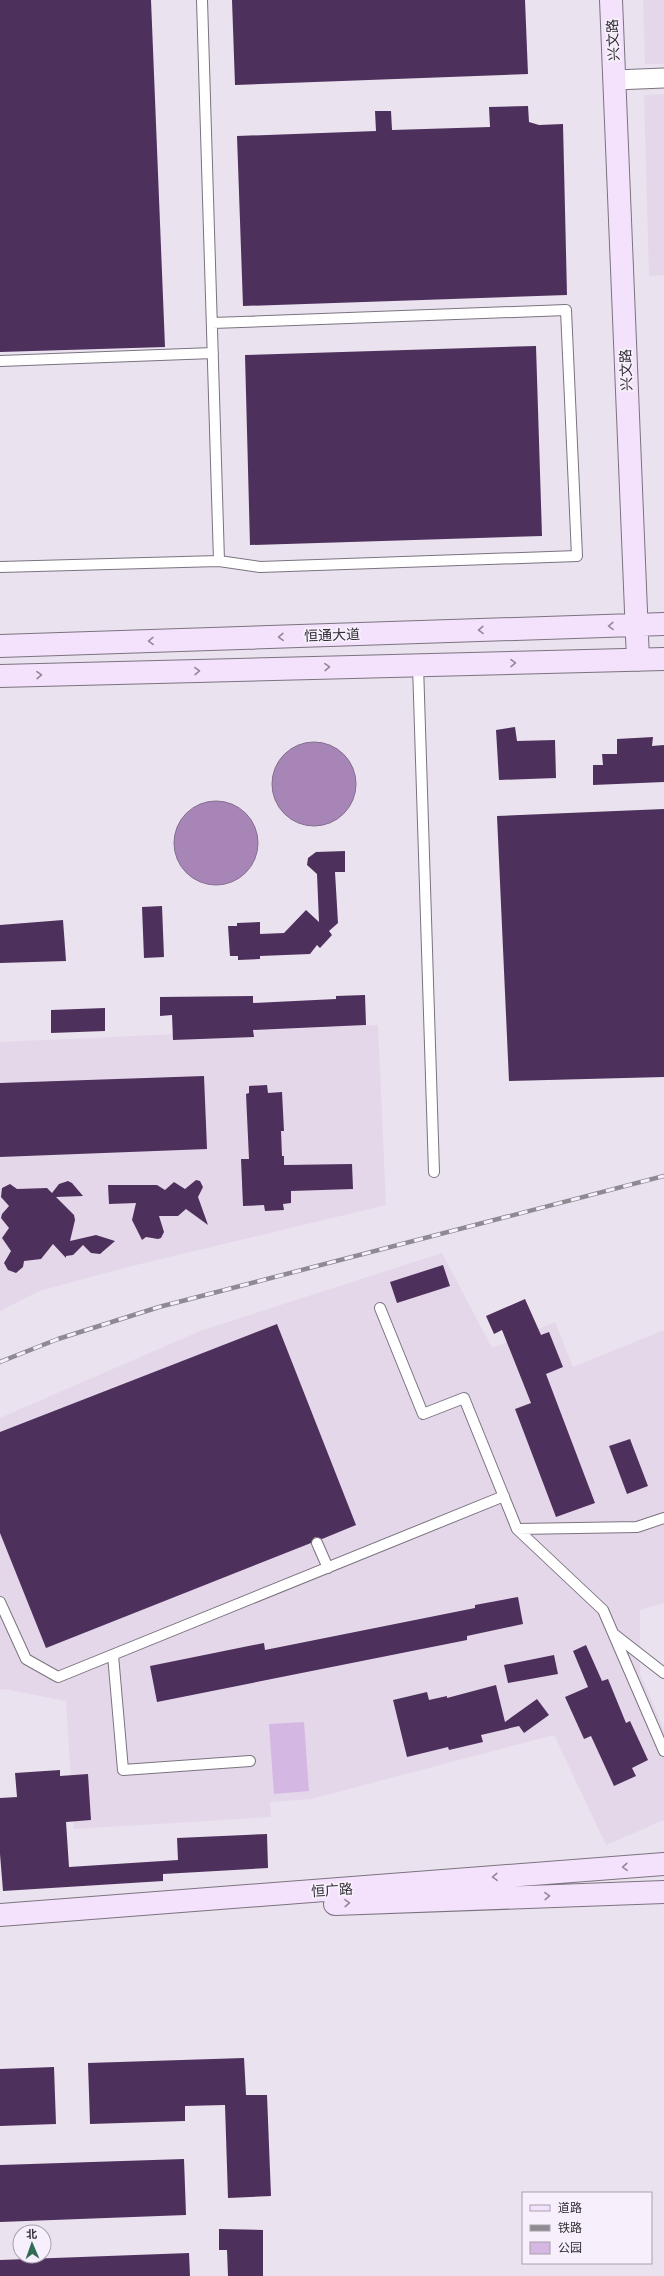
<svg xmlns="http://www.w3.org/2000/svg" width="664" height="2276" font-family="'IBM Plex Serif','Noto Sans SC',serif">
  <rect width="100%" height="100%" fill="#eae2ee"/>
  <path fill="#e4d7ea" d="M643,0H664V64H645Z
    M664,94V275L649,276L644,95Z
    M378,1025L386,1205L132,1266L39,1291L0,1311V1042Z
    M442,1253L492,1348L555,1322L573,1367L664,1330V1603L640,1610V1673L664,1730V1820L606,1845L554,1735L311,1799L270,1802L271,1817L74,1829L66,1701L4,1689L0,1690V1418L200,1331Z"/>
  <path fill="#d5b7e4" d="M304,1722L309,1791L274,1794L269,1724Z"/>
  <path fill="#a786b7" stroke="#846c90" d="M272 784a42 42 0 1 1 84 0a42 42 0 1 1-84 0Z
    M174 843a42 42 0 1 1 84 0a42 42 0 1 1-84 0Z"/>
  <path fill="#4e305c" d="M0,0H151L165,347L0,352Z
    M232,0H525L528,74L235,85Z
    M528,106L529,122L539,125L563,124L567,295L243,306L237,136L376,131L375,111H391L392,130L490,127L489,107Z
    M536,346L542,536L250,545L245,355Z
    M515,727L517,741L555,740L556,778L499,780L496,730Z
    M653,737L652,746L664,745V782L593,785V765H603L602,754H617V739Z
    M664,809V1077L509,1081L497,816Z
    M345,851V872H335L338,923L329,931L332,935L320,948L317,945L310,954L260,956V959L238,960V956H230L228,926H237V923L260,922V934L284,933L306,910L319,922L317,874L307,865L308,858L316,852Z
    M162,906L164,957L144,958L142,907Z
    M63,920L66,961L0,963V925Z
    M365,995L366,1025L253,1030L254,1037L173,1040L172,1015L160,1016V997L253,996V1003L336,999V996Z
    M105,1008V1031L51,1033V1010Z
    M204,1076L207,1149L0,1157V1083Z
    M267,1085L268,1093L282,1092L284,1131H281L282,1156H284V1165L352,1164L353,1189L291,1191V1203L283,1204L284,1210L265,1211L264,1205L243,1206L241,1159H249L246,1094L249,1093V1086Z
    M196,1180L200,1181L203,1187L198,1197L208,1225L186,1209L178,1216H159L164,1232L161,1238L158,1239L146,1237L142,1240L132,1220L136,1203L109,1204L108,1185H157L165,1190L174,1182L185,1189Z
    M68,1181L72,1183L83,1196L56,1197L74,1215L75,1220L70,1241L96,1235L115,1241L100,1254L91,1253L83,1245L73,1255L66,1256V1258L53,1244L41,1259L24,1261L23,1267L16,1273L8,1270L4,1263L11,1251L2,1238L9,1228L1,1218L2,1214L9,1206L1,1197L2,1188L10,1184L17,1189L47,1188L52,1193L59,1184Z
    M443,1265L450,1286L397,1303L390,1282Z
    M525,1299L541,1335L549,1332L563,1367L546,1374L595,1503L556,1517L515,1409L531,1403L502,1330L494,1334L486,1316Z
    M277,1324L356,1525L322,1539L315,1537L311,1543L46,1648L0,1533V1432Z
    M630,1439L648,1486L627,1494L609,1446Z
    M518,1597L523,1624L467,1636V1640L157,1702L150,1666L264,1643L265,1650L475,1608V1605Z
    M586,1645L602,1681L608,1679L626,1723L630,1721L648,1760L632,1768L636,1776L614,1786L591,1736L584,1739L565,1697L588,1687L573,1651Z
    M554,1655L558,1674L508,1683L504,1665Z
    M496,1685L505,1722L537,1699L549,1715L524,1733L519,1726L481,1735L483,1742L449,1750L448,1747L407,1757L393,1700L427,1692L429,1700L447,1696V1698Z
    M60,1770V1776L88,1774L91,1820L66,1822L69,1867L178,1860L177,1838L267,1834L268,1868L163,1874V1881L3,1891L0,1854V1798L17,1797L15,1773Z
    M244,2058L246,2095H267L271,2196L228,2198L225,2105L185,2106V2121L90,2124L88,2063Z
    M54,2067L56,2124L0,2126V2069Z
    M184,2159L186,2215L0,2222V2165Z
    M219,2229L263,2230V2276H228L227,2250H219Z
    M189,2253L190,2276H0V2260Z"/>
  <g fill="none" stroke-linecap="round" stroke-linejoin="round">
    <g stroke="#7b737f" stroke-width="12">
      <path id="lane" d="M202,0L219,561
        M0,361L213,353
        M0,567L219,561L260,567L577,556L566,310L212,323
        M418,665L434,1172
        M380,1308L423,1414L464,1398L517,1529L603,1610L664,1751
        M517,1529L637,1527L664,1518
        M317,1543L328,1568
        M0,1602L26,1659L58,1677L504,1496
        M615,1635L664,1673
        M113,1655L123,1770L250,1761"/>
    </g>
    <g stroke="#7b737f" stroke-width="21">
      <path id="street" d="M615,80L664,78"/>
    </g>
    <g stroke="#7b737f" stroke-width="24">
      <path id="secondary" d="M611,0L638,660
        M0,646L664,624
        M0,676L664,659
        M335,1904L664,1892
        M0,1915L664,1864"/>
    </g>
    <use href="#lane" stroke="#fff" stroke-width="10"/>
    <use href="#street" stroke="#fff" stroke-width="19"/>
    <use href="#secondary" stroke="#f4e1fc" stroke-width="22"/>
    <g stroke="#8f8992" stroke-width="4.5">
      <path id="rail" d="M0,1362L58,1339L159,1307L664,1176"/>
    </g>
    <use href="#rail" stroke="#f7effc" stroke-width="3" stroke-dasharray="9" stroke-linecap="butt"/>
  </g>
  <defs><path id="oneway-chevron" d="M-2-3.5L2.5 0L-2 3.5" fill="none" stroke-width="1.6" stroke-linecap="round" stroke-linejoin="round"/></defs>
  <g stroke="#938898">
    <use href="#oneway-chevron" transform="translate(611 626) rotate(178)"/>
    <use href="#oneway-chevron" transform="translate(481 630) rotate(178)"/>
    <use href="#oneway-chevron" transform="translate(281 637) rotate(178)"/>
    <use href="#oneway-chevron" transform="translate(151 641) rotate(178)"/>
    <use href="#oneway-chevron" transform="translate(513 663) rotate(-1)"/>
    <use href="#oneway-chevron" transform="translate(327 667) rotate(-1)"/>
    <use href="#oneway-chevron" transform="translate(197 671) rotate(-1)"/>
    <use href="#oneway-chevron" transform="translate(39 675) rotate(-1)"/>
    <use href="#oneway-chevron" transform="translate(625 1867) rotate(176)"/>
    <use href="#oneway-chevron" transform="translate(495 1877) rotate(176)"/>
    <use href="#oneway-chevron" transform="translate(547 1896) rotate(-2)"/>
    <use href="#oneway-chevron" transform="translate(347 1903) rotate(-2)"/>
  </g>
  <g text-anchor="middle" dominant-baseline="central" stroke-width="4" stroke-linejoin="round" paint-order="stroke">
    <g font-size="14" fill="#322f34" stroke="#f7effc">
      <text transform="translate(613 40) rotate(-93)">兴文路</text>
      <text transform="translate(626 370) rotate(-92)">兴文路</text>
      <text transform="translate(332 635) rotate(-2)">恒通大道</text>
      <text transform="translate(332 1890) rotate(-4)">恒广路</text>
    </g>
  </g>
  <rect x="522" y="2192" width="130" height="72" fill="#f7effc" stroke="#a8a2ac"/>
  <rect x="530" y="2205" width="20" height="6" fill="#f4e1fc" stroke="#a8a2ac"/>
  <text x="558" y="2212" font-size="12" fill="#322f34">道路</text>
  <rect x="530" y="2225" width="20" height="6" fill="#8f8992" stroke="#a8a2ac"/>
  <text x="558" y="2232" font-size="12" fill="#322f34">铁路</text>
  <rect x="530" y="2242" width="20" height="12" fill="#d5b7e4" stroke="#a8a2ac"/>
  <text x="558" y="2252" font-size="12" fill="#322f34">公园</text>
  <g transform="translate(32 2244) rotate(358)"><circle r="19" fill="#f7effc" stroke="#a8a2ac"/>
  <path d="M0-3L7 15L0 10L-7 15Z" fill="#336c55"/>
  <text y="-6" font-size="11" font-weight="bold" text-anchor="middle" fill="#322f34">北</text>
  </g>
</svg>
